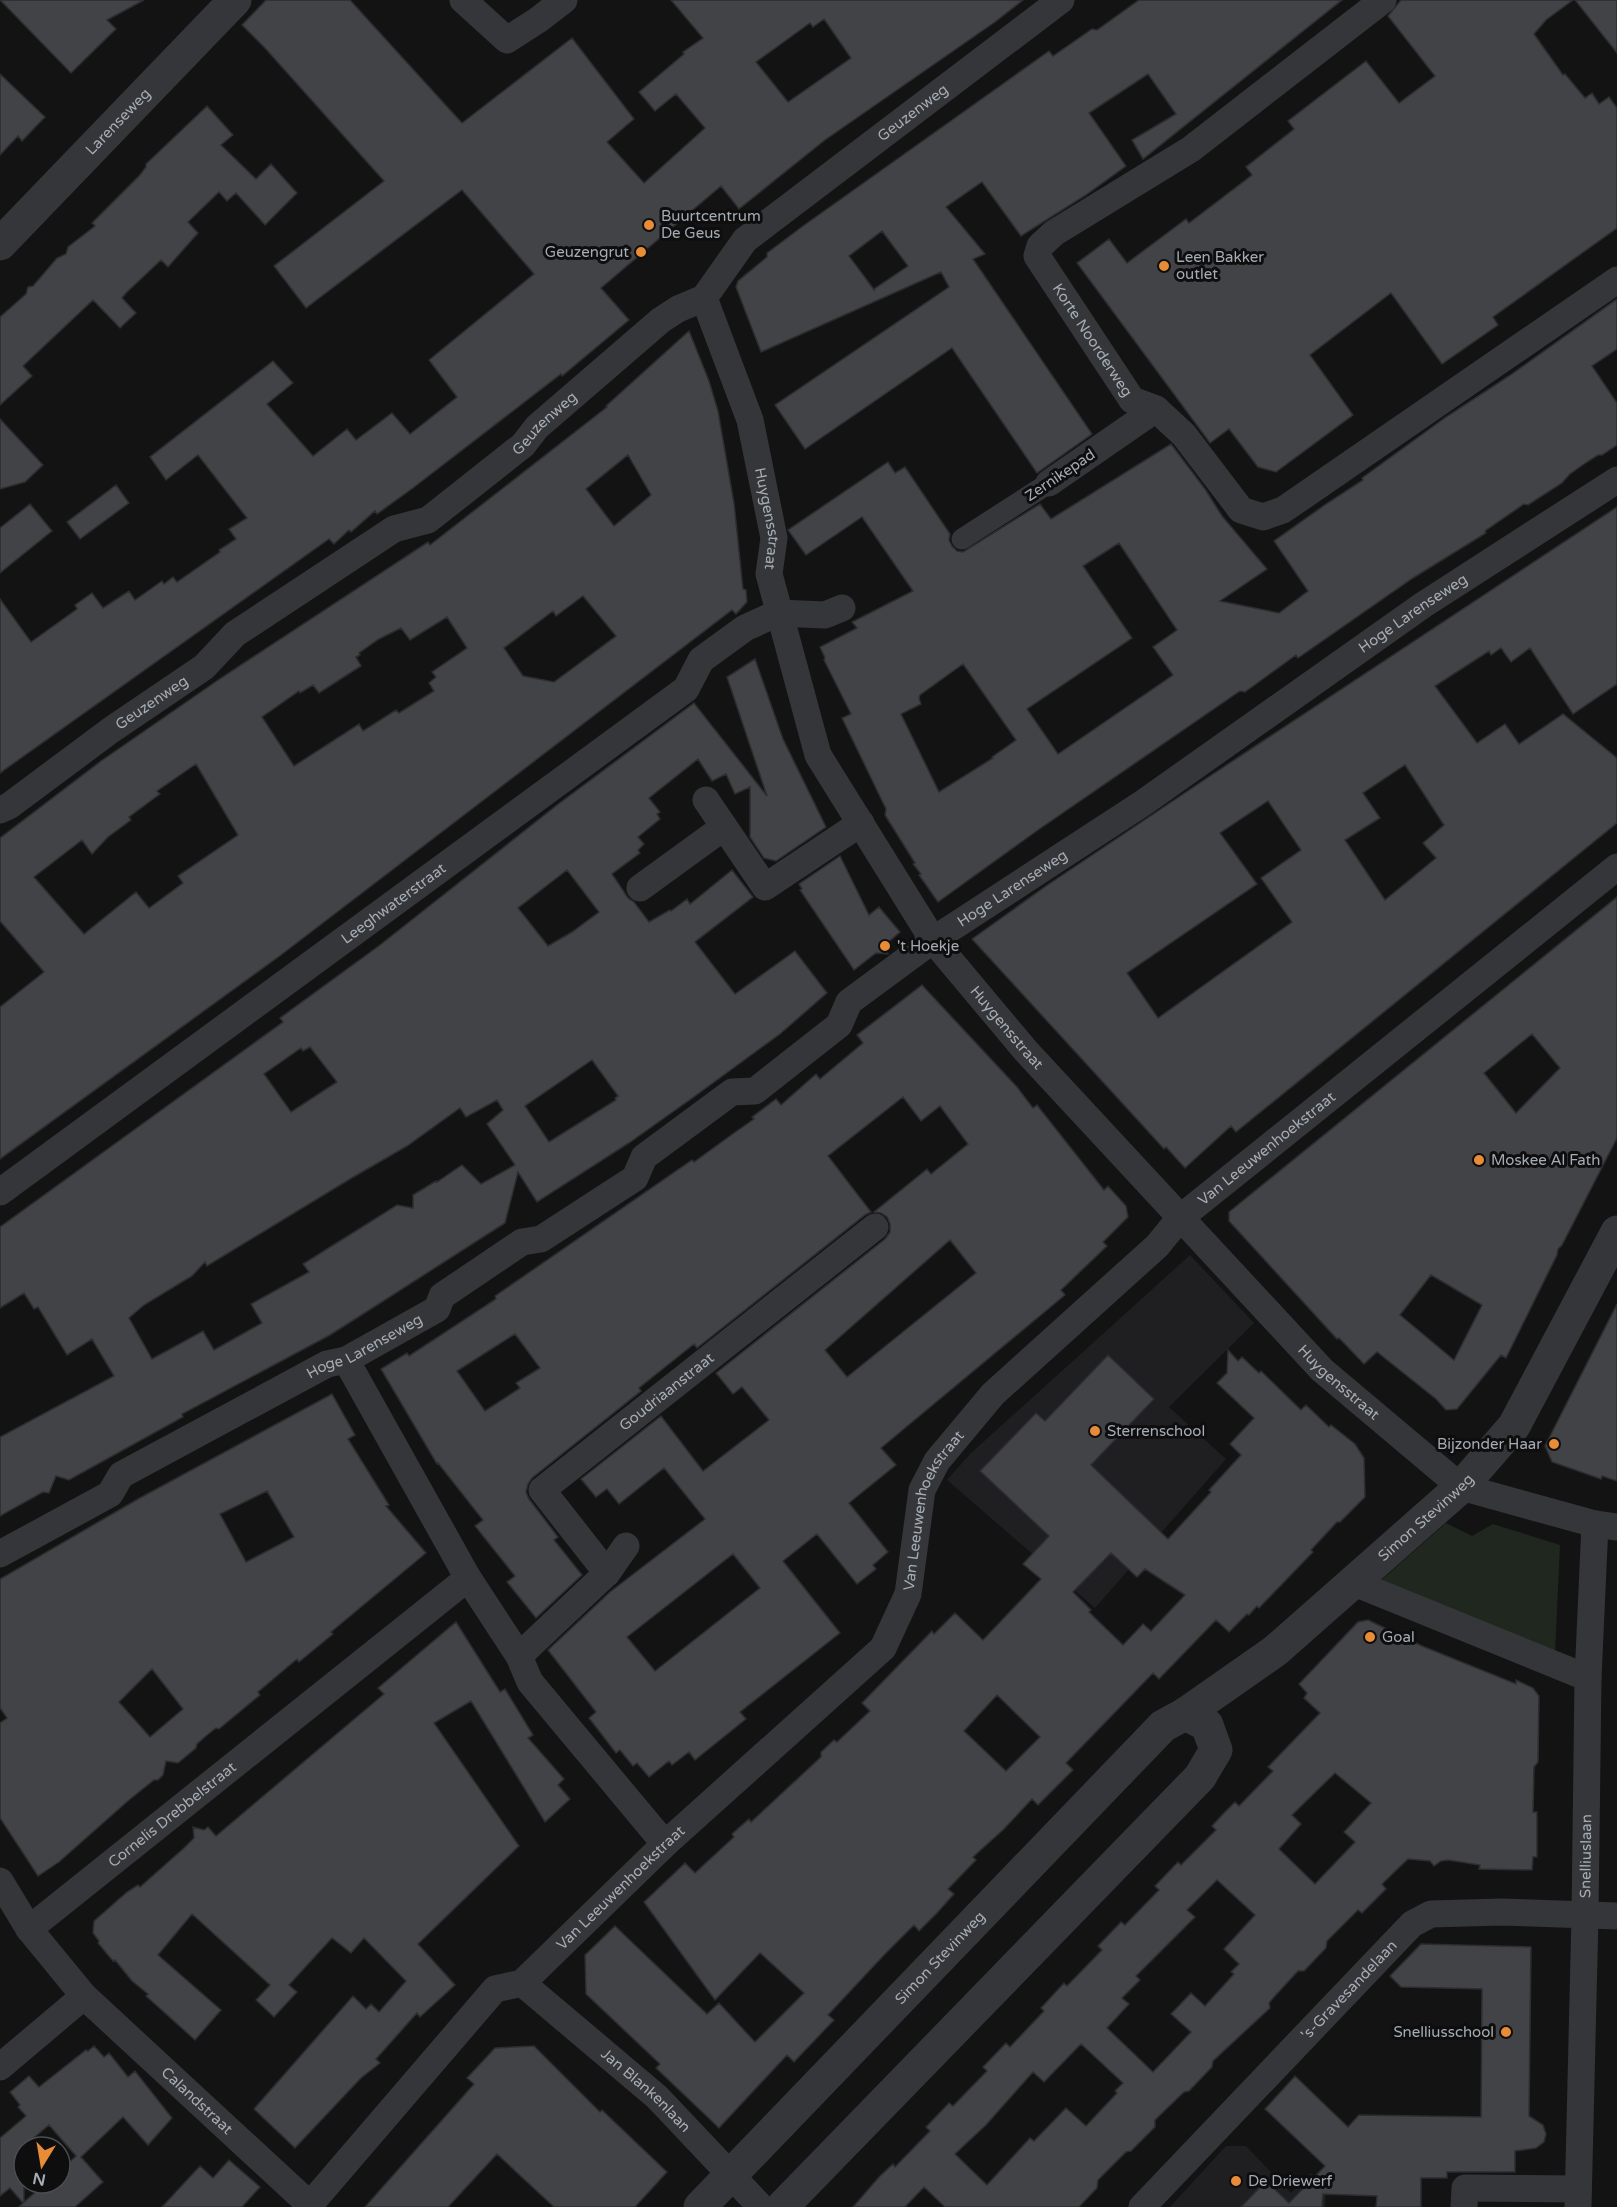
<svg xmlns="http://www.w3.org/2000/svg" width="1617" height="2207" font-family="'Varela Round',sans-serif">
  <rect width="100%" height="100%" fill="#131314"/>
  <path fill="#1f1f21" d="M1190,1255L1254,1323L1169,1407L1226,1459L1095,1608L947,1480L970,1454Z
    M1226,2146H1246L1291,2193L1311,2173L1326,2188L1325,2207H1170Z"/>
  <path fill="#1f271f" d="M1446,1523L1472,1536L1493,1524L1560,1545L1555,1653L1378,1583Z"/>
  <path fill="#424347" stroke="#2d2d30" stroke-width="1.5" fill-rule="evenodd" d="M0,0H144L107,20L116,29L71,73Z
    M266,0H350L462,123L572,38L634,119L607,142L644,183L705,128L676,94L655,111L639,92L684,54L683,52L703,38L671,0H1023L995,22L825,140L739,209L721,186L601,288L629,320L562,376L561,374L413,488L377,514L375,511L351,532L349,530L334,544L329,539L0,773V599L31,642L77,609L75,605L92,593L103,608L129,591L135,600L162,581L164,584L173,577L177,582L220,552L219,550L236,539L229,529L247,518L198,455L166,480L150,457L273,361L293,383L267,404L313,456L347,429L356,440L392,413L410,434L457,397L429,360L534,274L462,190L306,308L274,266L384,181L264,47L242,25ZM824,19L851,58L788,102L756,62L810,23L813,27Z
    M1139,0H1342L1143,159L1132,140L1176,114L1148,74L1089,113L1126,166L1086,195L1021,236L982,182L946,207L985,254L973,259L1092,434L1037,473L952,348L805,449L775,405L949,287L941,272L761,352L736,287L738,281L767,257V253L803,226L1049,51L1053,56L1092,29L1097,30ZM882,231L908,266L874,289L875,291L849,256Z
    M1401,0H1573L1546,20L1534,34L1563,75L1565,74L1585,98L1592,93L1599,104L1609,97L1617,108V228L1493,317L1498,325L1442,364L1391,293L1310,355L1353,415L1276,472L1258,467L1229,429L1210,443L1077,263L1109,239L1127,263L1186,219L1189,223L1252,175L1246,167L1294,129L1288,121L1366,61L1399,103L1435,76L1388,16Z
    M1575,0H1617V53Z
    M0,74L45,117L22,141L18,136L0,155Z
    M207,106L233,135L221,145L256,179L271,164L297,193L265,225L236,193L227,201L219,192L188,222L198,233L168,267L161,260L126,293L122,298L136,313L120,328L93,300L23,366L32,376L0,405V317L26,294L28,287L33,286L57,258L66,254L68,247L95,226L92,223L139,176L146,167V164Z
    M1617,299V349L1592,366L1617,403V445L1602,455H1598L1587,462L1570,474L1562,483L1528,505L1524,504L1485,531L1486,533L1413,578L1298,658L1296,655L1245,692L1240,691L1038,830L938,902L919,875L921,874L913,864L915,863L885,815L886,809L842,718L851,714L824,660L825,658L820,647L857,628L852,622L913,591L862,517L806,555L788,530L888,462L895,473L905,467L950,534L949,540L952,546L957,551L963,552L1040,504L1051,519L1171,444L1205,489L1222,516L1267,569L1220,601L1279,613L1308,591L1274,541L1326,504L1363,480L1362,478L1446,417L1509,376ZM1119,543L1177,630L1153,647L1173,675L1058,754L1027,709L1132,638L1083,566ZM963,664L1016,740L992,757L993,758L939,792L901,714L921,704L919,698L920,695Z
    M689,331L709,381L718,411L734,503L743,589L746,590L747,602L736,614L732,610L281,955L0,1159V1007L44,972L0,921V838L101,761L221,678L428,542L430,545L607,407L606,406ZM628,455L651,495L614,526L586,489ZM583,596L616,636L554,682L523,676L504,648L553,611L556,616ZM447,617L467,648L432,672L436,677L429,683L434,691L399,713L396,710L363,731L359,724L294,766L262,717L299,691L300,693L313,685L319,693L361,666L356,657L360,655L359,653L379,639L401,628L410,640ZM196,764L238,835L178,876L183,883L149,908L136,892L84,934L34,877L82,840L92,854L108,837L131,820L129,817L160,794L157,791Z
    M0,419L43,465L25,482L0,489Z
    M116,485L129,503L80,539L67,522Z
    M30,504L52,531L0,573V528Z
    M1617,507V684L1573,714L1530,648L1511,662L1501,648L1491,655L1489,651L1435,686L1477,743L1505,724L1519,744L1563,714L1617,758V823L1236,1132L1231,1126L1185,1168L1166,1147L1164,1149L1134,1116L972,939L1046,886L1213,774ZM1405,765L1444,825L1423,843L1436,858L1385,900L1345,840L1380,818L1363,793ZM1268,801L1301,850L1261,878L1292,922L1158,1018L1127,973L1257,884L1220,833Z
    M755,659L783,739L826,827L776,861L764,858L750,837V787L735,794L726,774L712,781L698,759L649,798L660,812L657,814L660,819L638,837L644,844L638,850L640,853L612,874L628,898L634,902L649,922L670,910L671,911L687,899L690,904L732,870L753,897L695,942L735,994L795,951L827,993L780,1034L691,1099L629,1143L537,1202L518,1172L505,1223L363,1314L330,1335L182,1414L183,1417L69,1480L56,1476L49,1493L43,1492L0,1516V1437L114,1376L92,1339L67,1355L38,1307L34,1309L24,1293L0,1308V1227L283,1022L280,1018L380,945L557,805L694,703L767,796L727,677ZM567,870L599,912L572,932L548,946L518,908ZM310,1047L337,1082L291,1112L264,1074L301,1048L303,1051ZM592,1060L618,1096L615,1098L616,1100L549,1142L525,1106ZM497,1100L503,1110L487,1124L515,1165L481,1184L462,1165L437,1182L436,1181L413,1195V1208L397,1205L303,1264L309,1272L251,1304L262,1323L214,1350L203,1331L152,1359L129,1318L144,1305L192,1276L205,1262L207,1266L350,1179L407,1146L460,1108L466,1117Z
    M840,856L869,915L879,907L900,932L884,946L888,954L876,953L854,970L800,890L802,889L799,884Z
    M1617,897V1138L1562,1245L1558,1249L1557,1255L1506,1358L1501,1355L1457,1409L1446,1410L1436,1399L1377,1352L1364,1364L1339,1338L1337,1339L1229,1221V1212ZM1532,1034L1560,1068L1516,1113L1484,1073ZM1431,1275L1482,1305L1454,1360L1400,1315Z
    M922,985L1017,1087L1033,1108L1037,1105L1104,1190L1108,1186L1126,1206L1128,1217L1103,1242L1107,1246L1061,1290L1065,1295L881,1448L896,1465L849,1503L888,1552L873,1565L876,1569L857,1584L817,1534L783,1561L840,1633L740,1712L746,1719L695,1760L689,1752L672,1765L669,1761L649,1777L637,1763L633,1766L620,1750L616,1753L589,1718L596,1712L548,1650L610,1592L705,1519L664,1468L619,1504L607,1489L596,1497L581,1479L661,1416L703,1471L769,1420L742,1387L733,1394L716,1373L885,1239L890,1232V1224L887,1217L881,1213L874,1212L927,1169L931,1174L968,1144L940,1106L921,1121L903,1097L828,1156L871,1212L865,1215L697,1348L694,1344L639,1388L641,1391L532,1478L528,1484L526,1492L529,1499L558,1537L554,1540L582,1575L536,1618L507,1582L515,1576L475,1526L483,1520L438,1463L437,1464L381,1369L407,1353L409,1356L496,1299L495,1296L692,1160L694,1162L734,1133L754,1119L752,1117L776,1099L781,1105L816,1074L820,1079L863,1043L857,1035ZM950,1240L976,1273L847,1377L825,1350ZM515,1334L540,1368L516,1383L520,1388L485,1411L457,1371ZM733,1554L760,1588L655,1671L627,1637Z
    M1617,1304V1481L1602,1476L1601,1479L1552,1462L1545,1446Z
    M1228,1350L1238,1361L1242,1357L1259,1373L1261,1371L1301,1410L1306,1405L1329,1427L1331,1425L1355,1444L1364,1458L1365,1497L1340,1522H1337L1311,1550L1313,1552L1259,1608L1257,1606L1249,1615L1247,1614L1229,1632L1216,1620L1159,1679L1153,1673L1066,1763L1073,1770L1038,1805L1032,1799L1004,1829L973,1857L976,1860L948,1889L954,1894L937,1913L919,1931L914,1925L885,1954L828,2015L834,2020L794,2062L787,2055L719,2128L656,2068L660,2064L586,1994L585,1955L615,1926L707,2014L719,2003L755,2042L804,1993L760,1953L715,2000L644,1902L685,1863L695,1873L734,1837L732,1834L749,1819L751,1822L821,1757V1752L834,1740L837,1742L870,1711L862,1703L932,1631L934,1634L955,1613L983,1640L1041,1579L1023,1564L1049,1536L980,1471L1036,1413L1045,1421L1108,1355L1154,1399L1091,1465L1168,1539L1211,1492L1209,1490L1241,1455L1230,1444L1254,1418L1217,1383L1227,1373ZM1111,1553L1137,1577L1145,1569L1185,1595L1151,1631L1143,1624L1123,1645L1089,1612L1091,1610L1073,1592ZM997,1695L1040,1737L1006,1771L964,1731Z
    M332,1394L355,1435L348,1439L389,1505L386,1506L426,1553L331,1632L333,1634L299,1662L297,1659L258,1692L260,1695L219,1729L216,1728L206,1736L197,1744L196,1748L178,1763L166,1761L163,1775L158,1780H154L129,1800L59,1862L38,1876L0,1818V1723L7,1718L0,1708V1579L138,1499ZM267,1491L294,1537L246,1562L220,1514ZM152,1669L183,1709L150,1737L119,1702Z
    M1368,1620L1422,1646L1516,1684V1680L1533,1688L1539,1696L1538,1762L1534,1767L1533,1812H1537V1857H1533L1532,1870L1479,1869L1480,1865L1448,1860L1441,1861L1434,1866L1430,1861L1408,1859L1382,1884L1386,1889L1362,1913L1358,1910L1327,1941L1326,1948L1304,1971H1298L1274,1997L1269,2003L1270,2008L1213,2061L1212,2067L1189,2091L1184,2092L1155,2120V2127L1131,2151L1126,2152L1098,2180L1097,2188L1079,2207H945L924,2187L905,2207H853L880,2176L893,2164L895,2167L930,2131L926,2127L949,2103L953,2106L987,2071L983,2067L1006,2043L1010,2047L1044,2011L1041,2008L1064,1983L1067,1986L1102,1950L1098,1946L1121,1922L1125,1925L1159,1890L1155,1886L1178,1862L1181,1865L1216,1830L1212,1826L1223,1814L1235,1802L1239,1806L1273,1771L1268,1767L1320,1713L1304,1698L1307,1693L1299,1684L1358,1622ZM1335,1773L1371,1803L1344,1832L1355,1842L1315,1884L1279,1849L1301,1824L1292,1815ZM1217,1880L1255,1915L1224,1949L1239,1964L1231,1972L1234,1974L1205,2006L1191,1993L1171,2014L1191,2032L1153,2072L1107,2028L1129,2004L1122,1998L1140,1980L1136,1976L1195,1917L1187,1910ZM1081,2044L1123,2083L1115,2091L1117,2093L1086,2126L1066,2108L1034,2141L1030,2138L987,2185L955,2154L986,2125L1033,2072L1044,2082Z
    M456,1622L500,1692L505,1689L533,1735L528,1738L564,1779L558,1785L570,1799L545,1822L471,1701L434,1723L519,1846L418,1944L455,1985L420,2017L417,2013L376,2059L380,2063L361,2078L295,2148L254,2109L353,1996L366,2009L371,2004L379,2012L406,1981L364,1938L351,1953L332,1938L289,1985L297,1992L274,2017L256,2000L270,1985L192,1914L158,1955L221,2010L195,2040L146,1996L148,1994L132,1981L115,1960L113,1961L98,1943L99,1941L93,1933L94,1921L127,1892L138,1885L140,1887L184,1848L194,1838L193,1827L204,1830L208,1827L216,1836L384,1694L378,1688Z
    M1421,1944L1531,1947L1529,2116L1543,2125L1546,2134L1544,2142L1536,2148L1515,2151V2172H1447V2178H1421V2207H1376L1377,2196L1323,2194L1322,2207H1241L1266,2181L1289,2203L1325,2166L1265,2109L1295,2076L1348,2127L1359,2115L1481,2117L1482,1989L1401,1987L1390,1976Z
    M94,2046L104,2057L109,2053L128,2077L135,2071L172,2118L148,2145L123,2117L81,2157L103,2182L75,2207H19L23,2203L10,2188L0,2196V2138L26,2116L18,2107L20,2105L10,2092L29,2076L39,2087L86,2050L88,2051ZM49,2125L76,2156L60,2171V2183H46L24,2202V2146Z
    M534,2046L600,2112L602,2110L667,2172L635,2207H554L497,2154L448,2207H365L474,2084L467,2078L495,2048Z
    M229,2160L260,2187L242,2207H162L200,2166L213,2178Z"/>
  <g fill="none" stroke-linecap="round" stroke-linejoin="round">
    <path stroke="#343639" stroke-width="21" d="M962,539L1049,483"/>
    <g stroke="#343639" stroke-width="27">
      <path d="M463,0L507,40L538,20L564,0"/>
      <path id="s1" d="M1383,0L1191,149L1054,233L1040,246L1037,256L1132,400L1156,409L1184,435L1241,510L1263,517L1283,510L1617,280"/>
      <path id="s2" d="M704,298L750,420L774,538L769,574L818,755L933,940L1026,1051L1322,1370L1461,1487L1595,1524L1617,1527"/>
      <path d="M1049,483L1156,409"/>
      <path d="M706,800L765,887L861,823"/>
      <path id="s3" d="M0,810L9,806L111,730L204,667L235,634L394,529L428,520L523,445L537,427L661,320L678,309L704,298L745,240L1061,0"/>
      <path d="M640,888L724,827"/>
      <path id="s4" d="M0,1192L686,689L701,660L745,628L778,613L825,615L842,608"/>
      <path d="M346,1360L468,1578L519,1656L530,1682L665,1844"/>
      <path id="s5" d="M0,1554L110,1494L121,1475L327,1364L346,1360L437,1309L442,1296L522,1242L541,1239L635,1178L644,1157L732,1092L755,1091L839,1025L849,1002L933,940L1143,803L1423,605L1617,480"/>
      <path id="s6" d="M607,1573L542,1490L875,1227"/>
      <path d="M1352,1582L1588,1678"/>
      <path d="M519,1656L607,1573L626,1546"/>
      <path d="M0,1881L29,1929"/>
      <path id="s7" d="M522,1983L657,2097L761,2207"/>
      <path id="s8" d="M84,1996L310,2205"/>
      <path id="s9" d="M0,2067L84,1996L29,1929L468,1578"/>
      <path id="s10" d="M308,2207L495,1989L522,1983L665,1844L883,1648L908,1594L922,1490L937,1461L993,1394L1157,1246L1180,1218L1617,867"/>
      <path id="s11" d="M1142,2207L1412,1924L1431,1914L1502,1912L1617,1916"/>
      <path d="M1464,2207L1465,2188L1578,2189"/>
      <path id="s12" d="M1578,2207L1585,1915L1588,1678L1595,1524"/>
    </g>
    <g stroke="#343639" stroke-width="33">
      <path id="s13" d="M0,244L235,0"/>
      <path id="s14" d="M700,2207L1163,1726L1185,1714L1275,1651L1461,1487L1514,1426L1617,1232"/>
      <path d="M782,2207L1200,1777L1216,1750L1207,1725L1185,1714"/>
    </g>
  </g>
  <g fill="#e88c37" stroke="#0e0e0f" stroke-width="2">
    <circle cx="649" cy="225" r="6"/>
    <circle cx="641" cy="252" r="6"/>
    <circle cx="1164" cy="266" r="6"/>
    <circle cx="885" cy="946" r="6"/>
    <circle cx="1479" cy="1160" r="6"/>
    <circle cx="1095" cy="1431" r="6"/>
    <circle cx="1554" cy="1444" r="6"/>
    <circle cx="1370" cy="1637" r="6"/>
    <circle cx="1506" cy="2032" r="6"/>
    <circle cx="1236" cy="2181" r="6"/>
  </g>
  <g text-anchor="middle" dominant-baseline="central" stroke-width="6" stroke-linejoin="round" paint-order="stroke">
    <g font-size="15" fill="#a5acb4" stroke="#0e0e0f">
      <text stroke="none"><textPath href="#s3" startOffset="1158">Geuzenweg</textPath></text>
      <text stroke="none"><textPath href="#s13" startOffset="170">Larenseweg</textPath></text>
      <text stroke="none"><textPath href="#s1" startOffset="534">Korte Noorderweg</textPath></text>
      <text stroke="none"><textPath href="#s3" startOffset="672">Geuzenweg</textPath></text>
      <text transform="translate(1060 475) rotate(-34)">Zernikepad</text>
      <text stroke="none"><textPath href="#s2" startOffset="231">Huygensstraat</textPath></text>
      <text stroke="none"><textPath href="#s5" startOffset="1719">Hoge Larenseweg</textPath></text>
      <text stroke="none"><textPath href="#s3" startOffset="186">Geuzenweg</textPath></text>
      <text stroke="none"><textPath href="#s5" startOffset="1233">Hoge Larenseweg</textPath></text>
      <text stroke="none"><textPath href="#s4" startOffset="488">Leeghwaterstraat</textPath></text>
      <text stroke="none"><textPath href="#s2" startOffset="807">Huygensstraat</textPath></text>
      <text stroke="none"><textPath href="#s10" startOffset="1460">Van Leeuwenhoekstraat</textPath></text>
      <text stroke="none"><textPath href="#s5" startOffset="423">Hoge Larenseweg</textPath></text>
      <text stroke="none"><textPath href="#s2" startOffset="1293">Huygensstraat</textPath></text>
      <text stroke="none"><textPath href="#s6" startOffset="264">Goudriaanstraat</textPath></text>
      <text stroke="none"><textPath href="#s10" startOffset="956">Van Leeuwenhoekstraat</textPath></text>
      <text stroke="none"><textPath href="#s14" startOffset="1004">Simon Stevinweg</textPath></text>
      <text stroke="none"><textPath href="#s9" startOffset="380">Cornelis Drebbelstraat</textPath></text>
      <text stroke="none"><textPath href="#s12" startOffset="351">Snelliuslaan</textPath></text>
      <text stroke="none"><textPath href="#s10" startOffset="452">Van Leeuwenhoekstraat</textPath></text>
      <text stroke="none"><textPath href="#s14" startOffset="346">Simon Stevinweg</textPath></text>
      <text stroke="none"><textPath href="#s11" startOffset="300">'s-Gravesandelaan</textPath></text>
      <text stroke="none"><textPath href="#s7" startOffset="164">Jan Blankenlaan</textPath></text>
      <text stroke="none"><textPath href="#s8" startOffset="154">Calandstraat</textPath></text>
    </g>
    <g font-size="15" fill="#a5acb4" stroke="#0e0e0f" text-anchor="start">
      <text x="661" y="216">Buurtcentrum<tspan x="661" dy="17">De Geus</tspan></text>
      <text x="629" y="252" text-anchor="end">Geuzengrut</text>
      <text x="1176" y="257">Leen Bakker<tspan x="1176" dy="17">outlet</tspan></text>
      <text x="897" y="946">'t Hoekje</text>
      <text x="1491" y="1160">Moskee Al Fath</text>
      <text x="1107" y="1431">Sterrenschool</text>
      <text x="1542" y="1444" text-anchor="end">Bijzonder Haar</text>
      <text x="1382" y="1637">Goal</text>
      <text x="1494" y="2032" text-anchor="end">Snelliusschool</text>
      <text x="1248" y="2181">De Driewerf</text>
    </g>
  </g>
  <g transform="translate(42 2165) rotate(191)"><circle r="28" fill="#0e0e0f" stroke="#4a4d51" stroke-width="1.5"/>
  <path d="M0-4.5L10 22L0 15L-10 22Z" fill="#e88c37"/>
  <text y="-9" font-size="16" font-weight="bold" text-anchor="middle" fill="#a5acb4">N</text>
  </g>
</svg>
